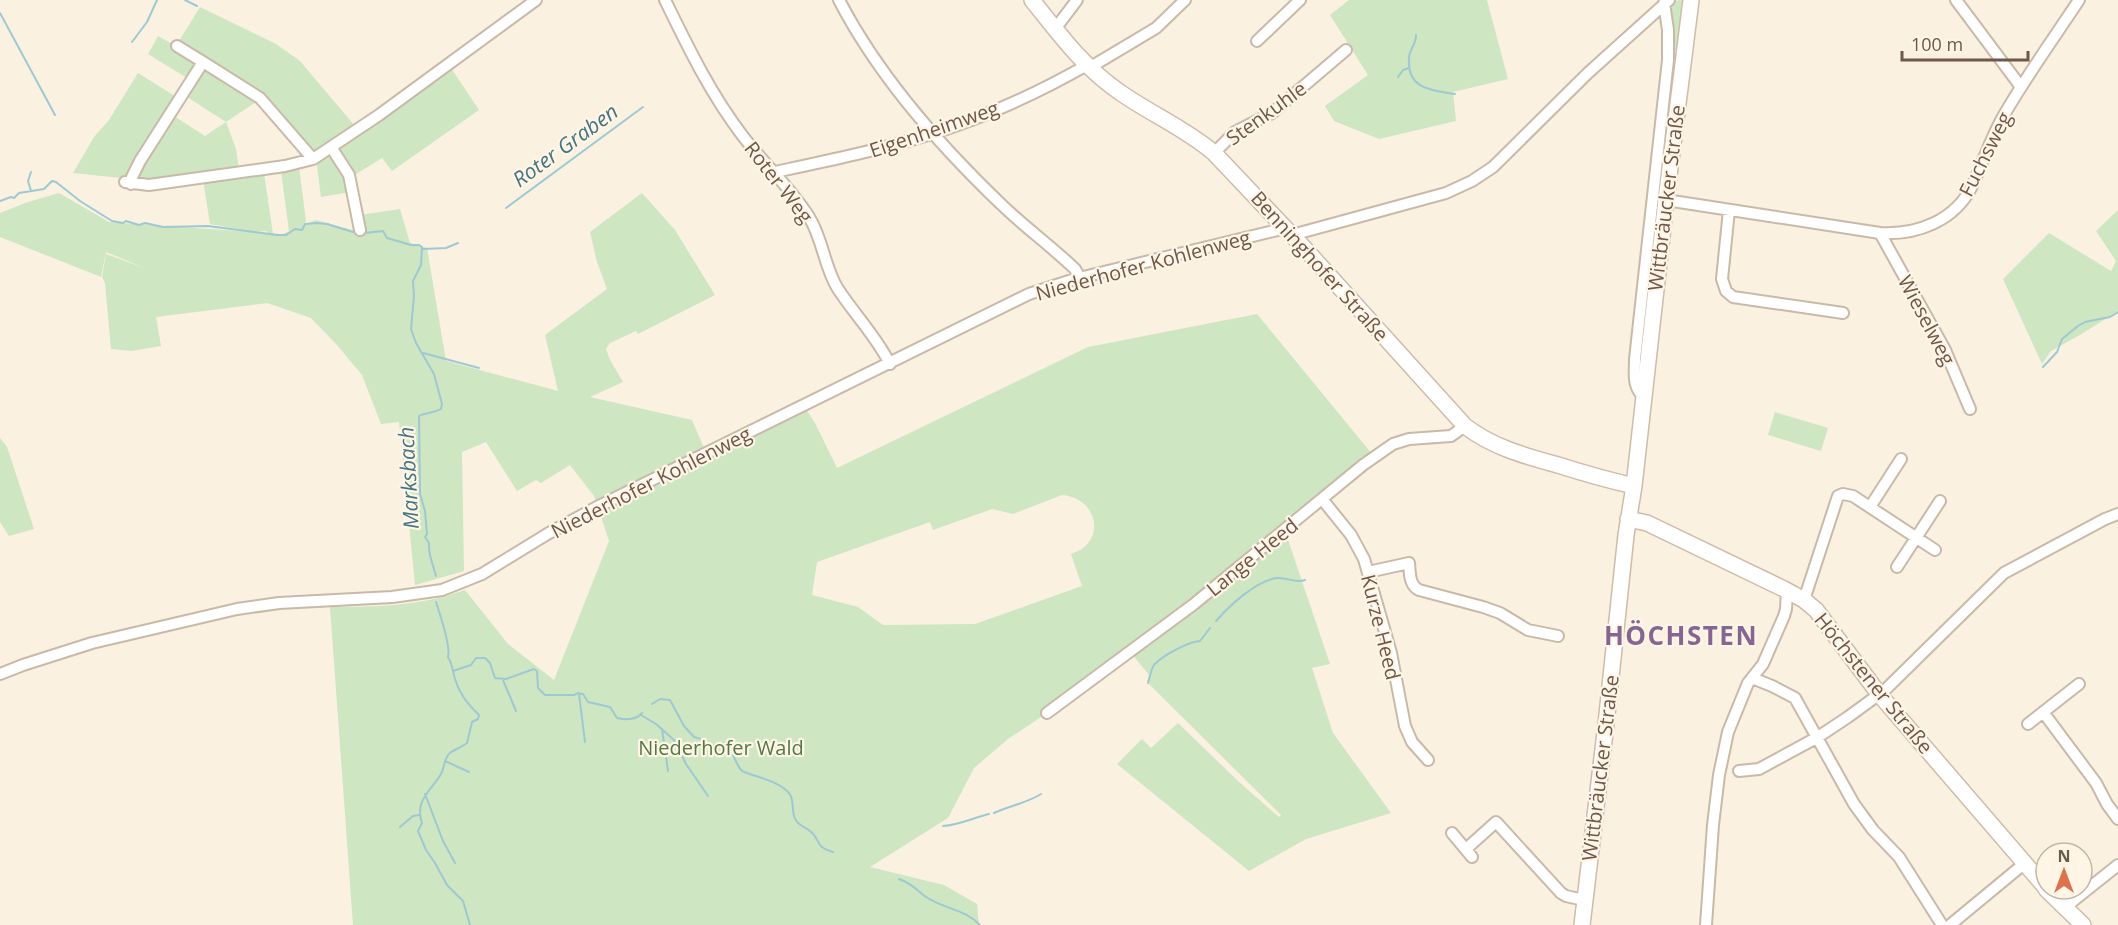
<svg xmlns="http://www.w3.org/2000/svg" width="2118" height="925" font-family="'Open Sans',sans-serif">
  <rect width="100%" height="100%" fill="#faf1e1"/>
  <path fill="#cee6c1" fill-rule="evenodd" d="M1349,0H1487L1508,79L1453,92L1456,121L1379,139L1334,121L1325,106L1368,75L1330,15Z
    M1679,0L1685,1L1679,50L1670,49L1669,7L1673,2Z
    M200,7L276,44L300,61L360,132L449,65L479,110L392,171L382,158L353,176L351,192L321,197L315,151L308,150L259,100L226,122L236,149L240,176L264,173L273,234L281,235L289,231L281,171L299,167L306,221L303,225L316,220L356,231L360,215L400,209L410,243L427,248L446,361L558,391L545,335L607,289L597,262L590,232L642,193L675,230L715,295L638,334L636,331L610,343L606,349L610,360L623,382L590,397L692,420L706,453L804,406L815,423L837,468L1088,347L1257,314L1372,454L1285,531L1330,664L1312,668L1333,733L1391,813L1306,839L1249,871L1117,764L1142,739L1151,748L1178,723L1239,782L1279,817L1281,815L1147,682L1149,675L1127,648L1047,713L1008,739L974,768L948,818L870,867L944,885L977,904L979,925H353L330,607C378,607 420,606 465,590L508,644L554,680L609,541L594,496L570,465L541,483L536,480L517,491L486,442L462,452L464,571L415,585L399,422L381,424L362,375L337,345L311,318L267,303L156,317L161,346L132,351L111,349L105,283L102,277L106,254L147,269L106,252L101,277L0,237V213L25,203L59,193L109,222L268,233L266,231L255,232L210,224L202,173L141,180L73,173L94,137L109,120L138,73L178,98L169,113L205,136L226,122L184,95L192,81L148,54L158,36L176,46ZM1062,495C1099,498 1107,543 1071,554L1082,586L975,624L883,625L858,607L812,595L817,562L930,522L933,530L992,509L1013,514Z
    M2118,210V311L2080,335L2051,351L2042,364L2003,279L2049,233L2111,271L2116,261L2096,231Z
    M1775,412L1828,428L1821,451L1768,435Z
    M0,438L7,447L34,529L9,536L0,522Z"/>
  <g fill="none" stroke-linecap="round" stroke-linejoin="round">
    <path stroke="#9ec9d3" stroke-width="2" d="M185,0L197,6
      M0,13L55,115
      M1416,35C1416,46 1409,49 1409,58C1407,89 1430,90 1455,94
      M132,42L147,22L157,0
      M1398,77L1403,70L1409,68
      M31,191L28,181L31,172
      M0,201L11,197L14,198L19,193L44,189L52,181L56,182L80,201L112,221L123,223L126,221L139,225L145,223L163,227L208,226L278,235H286L295,229L302,230L305,224L317,223L327,224L356,233
      M506,208L643,107
      M364,233L383,231L387,238L411,245H419L422,247L421,265L413,281L414,296L411,329L416,343L434,374L442,404L441,409C432,414 426,412 419,416L420,494L425,511L427,534L425,537L429,543C428,555 433,564 436,576
      M423,249L446,248L458,243
      M423,353L479,368
      M2043,367L2057,352L2062,339L2078,326L2085,322L2110,317L2118,312
      M436,602C440,614 451,647 448,657C453,665 452,670 455,679C459,693 468,705 479,715L478,719L472,722L467,743C462,747 455,749 450,753C444,757 445,767 441,774C431,791 414,801 422,823L418,831L426,850L435,863L447,885L463,901L470,925
      M1216,621C1229,606 1257,580 1277,578C1287,577 1296,584 1305,580
      M453,671L471,665L476,658H485L490,663L495,678L506,679L534,669L537,671L538,688L545,695H574L578,693L583,694L588,702L610,707L617,718C626,720 636,720 642,713
      M503,680L516,711
      M1148,683C1150,677 1151,669 1154,665C1163,655 1188,642 1200,641L1210,628
      M579,694L585,742
      M652,704L660,699L670,700L684,726L694,737L701,739L708,746L724,743C734,749 734,763 742,771C758,778 777,780 789,793C794,799 792,809 794,816C797,825 803,826 810,831C821,839 814,847 833,852
      M641,715L656,724L674,740L686,764L708,796
      M662,729L668,771
      M445,761L469,772
      M425,794L443,841L455,863
      M994,813C1009,806 1027,803 1041,794
      M943,826C959,825 973,818 989,814
      M400,827L413,816L419,815
      M899,879C913,884 915,889 926,897C944,909 965,909 980,925"/>
    <g stroke="#c9b9a9" stroke-width="14">
      <path id="street" d="M665,0C688,47 710,93 742,135C763,163 790,187 809,217C823,239 824,267 838,289C855,315 876,336 890,364
        M839,0C879,77 940,146 1003,206C1026,228 1052,247 1075,269L1080,278
        M1956,0L2021,87
        M1055,29L1077,0
        M1257,41L1300,0
        M177,46L203,62
        M1089,68L1156,28L1185,0
        M331,147L349,175L360,230
        M1214,153L1235,132L1272,113L1346,50
        M775,172C827,161 880,150 931,134C985,117 1038,93 1087,65
        M125,182L149,185L285,166L313,159L379,115L536,0
        M131,184L132,177L140,161L203,62L260,98L313,159
        M1666,200L1880,233C1917,235 1955,221 1972,186C1983,163 1991,137 2004,115C2027,75 2054,38 2079,0
        M1729,210L1722,279L1726,291L1733,297L1843,313
        M1880,233L1945,350L1970,409
        M1292,235L1446,193L1472,181L1493,167L1588,73L1669,0
        M1643,396C1632,386 1635,372 1635,359L1668,60V30L1664,3
        M1322,499L1351,535L1364,559L1391,653L1405,726L1412,742L1428,760
        M1870,507L1901,459
        M1897,567L1940,501
        M1368,572L1409,563C1410,573 1409,585 1419,590L1483,607L1500,613L1528,630L1558,636
        M1804,600L1838,496L1843,494L1853,496L1935,550
        M0,674L23,665L92,643L237,609L279,603L392,597L442,590L482,574L549,533L599,506L1029,294L1075,279L1286,228
        M1752,678L1772,686L1795,698L1854,804L1873,830L1899,857L1942,925
        M2043,712L2096,783L2107,804L2118,819
        M1047,713L1194,604L1363,465L1393,444L1409,439L1451,436L1465,426
        M2028,724L2079,684
        M1739,771L1759,769L1818,737L1848,717L1885,690L2004,573L2105,519L2118,514
        M1452,833L1472,857
        M1466,849L1496,822L1561,893L1566,896L1584,900
        M2064,908L2118,865
        M1706,925L1713,825L1719,775L1728,732L1748,683L1763,664L1784,616L1786,609L1787,590
        M1950,925L2025,863"/>
    </g>
    <g stroke="#cfbba9" stroke-width="18">
      <path id="secondary" d="M1032,0C1059,34 1085,69 1121,93C1151,114 1186,129 1214,153L1306,250L1465,426C1492,447 1525,456 1558,465C1583,473 1608,480 1634,486
        M1628,519L1647,523L1784,589L1804,600L1816,610L1879,694L2046,888
        M2046,889L2083,925
        M1582,925L1606,724L1626,535L1634,486L1666,200L1691,0"/>
    </g>
    <use href="#street" stroke="#fff" stroke-width="10"/>
    <use href="#secondary" stroke="#fff" stroke-width="15"/>
  </g>
  <g text-anchor="middle" dominant-baseline="central" stroke-width="4.5" stroke-linejoin="round" paint-order="stroke">
    <g font-size="20" fill="#6f584a" stroke="#fef5e6">
      <text transform="translate(1266 113) rotate(-36)">Stenkuhle</text>
      <text transform="translate(934 129) rotate(-19)">Eigenheimweg</text>
      <text transform="translate(1985 154) rotate(-63)">Fuchsweg</text>
      <text transform="translate(779 182) rotate(52)">Roter Weg</text>
      <text transform="translate(1666 198) rotate(-83)">Wittbräucker Straße</text>
      <text transform="translate(1143 265) rotate(-15)">Niederhofer Kohlenweg</text>
      <text transform="translate(1320 266) rotate(48)">Benninghofer Straße</text>
      <text transform="translate(1927 320) rotate(62)">Wieselweg</text>
      <text transform="translate(651 482) rotate(-27)">Niederhofer Kohlenweg</text>
      <text transform="translate(1252 557) rotate(-39)">Lange Heed</text>
      <text transform="translate(1381 627) rotate(76)">Kurze Heed</text>
      <text transform="translate(1874 683) rotate(51)">Höchstener Straße</text>
      <text transform="translate(1600 768) rotate(-83)">Wittbräucker Straße</text>
    </g>
    <g font-size="20" fill="#537a45" stroke="#fef5e6">
      <text x="721" y="747">Niederhofer Wald</text>
    </g>
    <g font-size="21" font-style="italic" fill="#457582" stroke="#fef5e6">
      <text transform="translate(565 145) rotate(-36)">Roter Graben</text>
      <text transform="translate(408 478) rotate(-93)">Marksbach</text>
    </g>
    <g font-size="26" font-weight="bold" letter-spacing="1.5" fill="#856592" stroke="#fef5e6">
      <text x="1681" y="635">HÖCHSTEN</text>
    </g>
  </g>
  <g transform="translate(2064 871)"><circle r="28" fill="#fef5e6" stroke="#c5b6a8" stroke-width="1.5"/>
  <path d="M0-4.5L10 22L0 15L-10 22Z" fill="#dd724c"/>
  <text y="-9" font-size="16" font-weight="bold" text-anchor="middle" fill="#6f584a">N</text>
  </g>
  <path d="M1902 51v9h126v-9" fill="none" stroke="#6f584a" stroke-width="3"/>
  <text x="1911" y="51" font-size="18" fill="#6f584a" stroke="#fef5e6" stroke-width="4.5" paint-order="stroke">100 m</text>
</svg>
